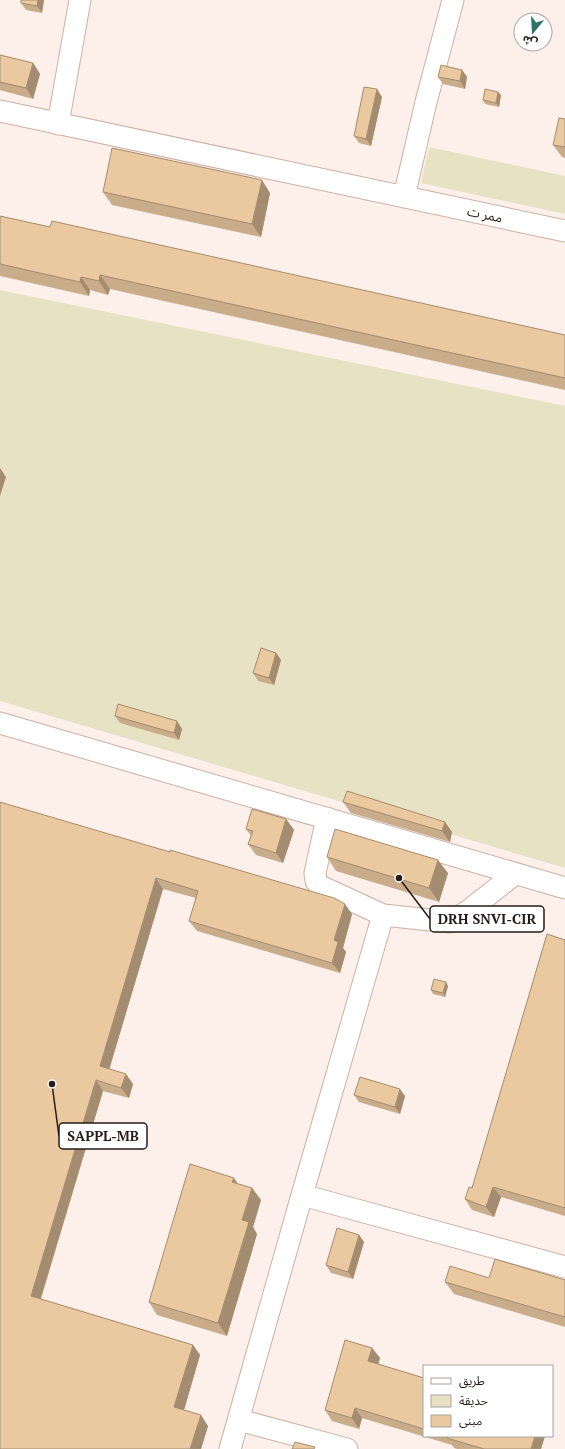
<svg xmlns="http://www.w3.org/2000/svg" width="565" height="1449" font-family="'PT Serif','Noto Sans Arabic',serif">
  <rect width="100%" height="100%" fill="#fdf0eb"/>
  <path fill="#e8e2c4" d="M429,147L565,176V214L421,183Z
    M0,290L565,406V868L0,701Z"/>
  <g fill="none" stroke-linecap="round" stroke-linejoin="round">
    <g stroke="#ccb0a4" stroke-width="23">
      <path id="minor" d="M0,111L565,231
        M58,124L80,0
        M404,197L426,102L453,0
        M0,723L565,888
        M327,818L315,873L316,881L320,886L383,915
        M302,1195L565,1267
        M239,1420L347,1449
        M230,1449L302,1195L383,915L450,922L468,911L515,874"/>
    </g>
    <use href="#minor" stroke="#fff" stroke-width="21"/>
  </g>
  <path fill="#c9ac8a" d="M44,0L42,13L26,10L21,3Z
    M0,55L33,63L40,74L33,99L0,90Z
    M462,70L467,77L465,89L443,84L438,77Z
    M498,92L501,95L499,107L485,104L483,100Z
    M382,97L371,146L359,143L354,136Z
    M565,119V158L562,157L553,145Z
    M103,192L270,193L261,237L112,205Z
    M0,216L50,227L565,335V390L110,289L108,295L90,290L89,296L0,276Z
    M276,653L281,660L274,685L258,681L253,673Z
    M115,716L177,721L182,729L179,740L120,723Z
    M0,802L352,914L343,948L346,952L340,973L197,931L189,921L196,898L163,889L109,1069L133,1084L129,1098L103,1091L41,1299L193,1345L200,1355L184,1410L208,1426L201,1449H0Z
    M343,802L445,822L452,832L450,842L351,813Z
    M286,819L294,830L283,863L256,855L248,844L251,836L246,829Z
    M327,857L448,873L439,902L336,871Z
    M565,940V1216L501,1197L494,1217L472,1210L465,1199L472,1188Z
    M448,986L445,997L433,994L431,990Z
    M354,1095L405,1096L400,1114L359,1102Z
    M234,1178L238,1184L252,1188L261,1200L253,1227L257,1234L227,1336L157,1315L149,1302Z
    M359,1235L364,1242L353,1279L331,1273L326,1265Z
    M565,1280V1327L454,1294L445,1282Z
    M372,1348L380,1358L378,1364L424,1378V1436H545L541,1449H457L454,1448L452,1445L362,1418L359,1429L332,1421L325,1410Z"/>
  <path fill="#a48c70" d="M38,0H44L42,13L37,6Z
    M33,63L40,74L33,99L26,88Z
    M462,70L467,77L465,89L460,81Z
    M377,89L382,97L371,146L366,139Z
    M498,92L501,95L499,107L496,103Z
    M262,180L270,193L261,237L252,224Z
    M100,275L110,289L108,295L99,281Z
    M81,277L90,290L89,296L80,282Z
    M0,468L6,477L0,496Z
    M276,653L281,660L274,685L269,678Z
    M177,721L182,729L179,740L174,733Z
    M286,819L294,830L283,863L276,853Z
    M445,822L452,832L450,842L442,831Z
    M438,860L448,873L439,902L429,888Z
    M156,878L163,889L107,1077L100,1066Z
    M345,904L352,914L343,948L346,952L340,973L332,963L334,940Z
    M446,982L448,986L445,997L443,993Z
    M126,1074L133,1084L129,1098L121,1088Z
    M96,1080L103,1091L38,1307L31,1296Z
    M400,1089L405,1096L400,1114L395,1107Z
    M234,1178L242,1190L232,1182Z
    M493,1187L501,1197L494,1217L486,1207Z
    M252,1188L261,1200L253,1227L257,1234L227,1336L218,1323L242,1220Z
    M359,1235L364,1242L353,1279L348,1272Z
    M193,1345L200,1355L182,1417L174,1407Z
    M372,1348L380,1358L376,1372L368,1361Z
    M355,1408L362,1418L359,1429L352,1418Z
    M201,1415L208,1426L201,1449H190Z
    M535,1436H545L541,1449H531Z"/>
  <path fill="#eac8a0" stroke="#a48c70" d="M21,0H38L37,6L21,3Z
    M0,55L33,63L26,88L0,82Z
    M441,65L462,70L460,81L438,77Z
    M364,87L377,89L366,139L354,136Z
    M485,89L498,92L496,103L483,100Z
    M559,118L565,119V147L553,145Z
    M112,148L262,180L252,224L103,192Z
    M0,216L50,227L52,221L565,335V378L100,275L99,281L81,277L80,282L0,264Z
    M261,648L276,653L269,678L253,673Z
    M118,704L177,721L174,733L115,716Z
    M347,791L445,822L442,831L343,802Z
    M0,802L170,852V850L334,898L345,904L334,940L338,942L332,963L189,921L198,891L156,878L100,1066L126,1074L121,1088L96,1080L31,1296L193,1345L174,1407L201,1415L190,1449H0Z
    M252,809L286,819L276,853L248,844L253,831L246,829Z
    M335,829L438,860L429,888L327,857Z
    M547,934L565,940V1208L493,1187L486,1207L465,1199L469,1187L472,1188Z
    M434,979L446,982L443,993L431,990Z
    M360,1077L400,1089L395,1107L354,1095Z
    M190,1164L234,1178L232,1182L252,1188L242,1220L249,1222L218,1323L149,1302Z
    M337,1228L359,1235L348,1272L326,1265Z
    M495,1259L565,1280V1317L445,1282L450,1266L489,1278Z
    M345,1340L372,1348L368,1361L424,1378V1429L355,1408L352,1418L325,1410Z
    M447,1436H535L531,1449H484L447,1438Z
    M295,1442L315,1447L314,1449H292Z"/>
  <g text-anchor="middle" dominant-baseline="central" stroke-width="3" stroke-linejoin="round" paint-order="stroke">
    <g font-size="13" fill="#261b17" stroke="#fff">
      <text transform="translate(485 214) rotate(12)">ممر ت</text>
    </g>
  </g>
  <path fill="none" stroke="#261b17" stroke-width="1.5" d="M399 878L430 919M52 1084L59 1136"/>
  <g fill="#261b17" stroke="#fff" stroke-width="1.5">
    <circle cx="399" cy="878" r="4"/>
    <circle cx="52" cy="1084" r="4"/>
  </g>
  <g fill="#fff" stroke="#261b17" stroke-width="1.5">
    <rect x="430" y="906" width="114" height="26" rx="4"/>
    <rect x="59" y="1123" width="88" height="26" rx="4"/>
  </g>
  <g font-size="14" text-anchor="middle" font-weight="bold" fill="#261b17">
    <text x="487" y="924">DRH SNVI-CIR</text>
    <text x="103" y="1141">SAPPL-MB</text>
  </g>
  <rect x="423" y="1365" width="130" height="72" fill="#ffffff" stroke="#a8a4a2"/>
  <rect x="431" y="1378" width="20" height="6" fill="#ffffff" stroke="#a8a4a2"/>
  <text x="459" y="1385" font-size="12" fill="#261b17">طريق</text>
  <rect x="431" y="1395" width="20" height="12" fill="#e8e2c4" stroke="#a8a4a2"/>
  <text x="459" y="1405" font-size="12" fill="#261b17">حديقة</text>
  <rect x="431" y="1415" width="20" height="12" fill="#eac8a0" stroke="#a8a4a2"/>
  <text x="459" y="1425" font-size="12" fill="#261b17">مبنى</text>
  <g transform="translate(533 32) rotate(198)"><circle r="19" fill="#ffffff" stroke="#a8a4a2"/>
  <path d="M0-3L7 15L0 10L-7 15Z" fill="#2e7367"/>
  <text y="-6" font-size="11" font-weight="bold" text-anchor="middle" fill="#261b17">ش</text>
  </g>
</svg>
